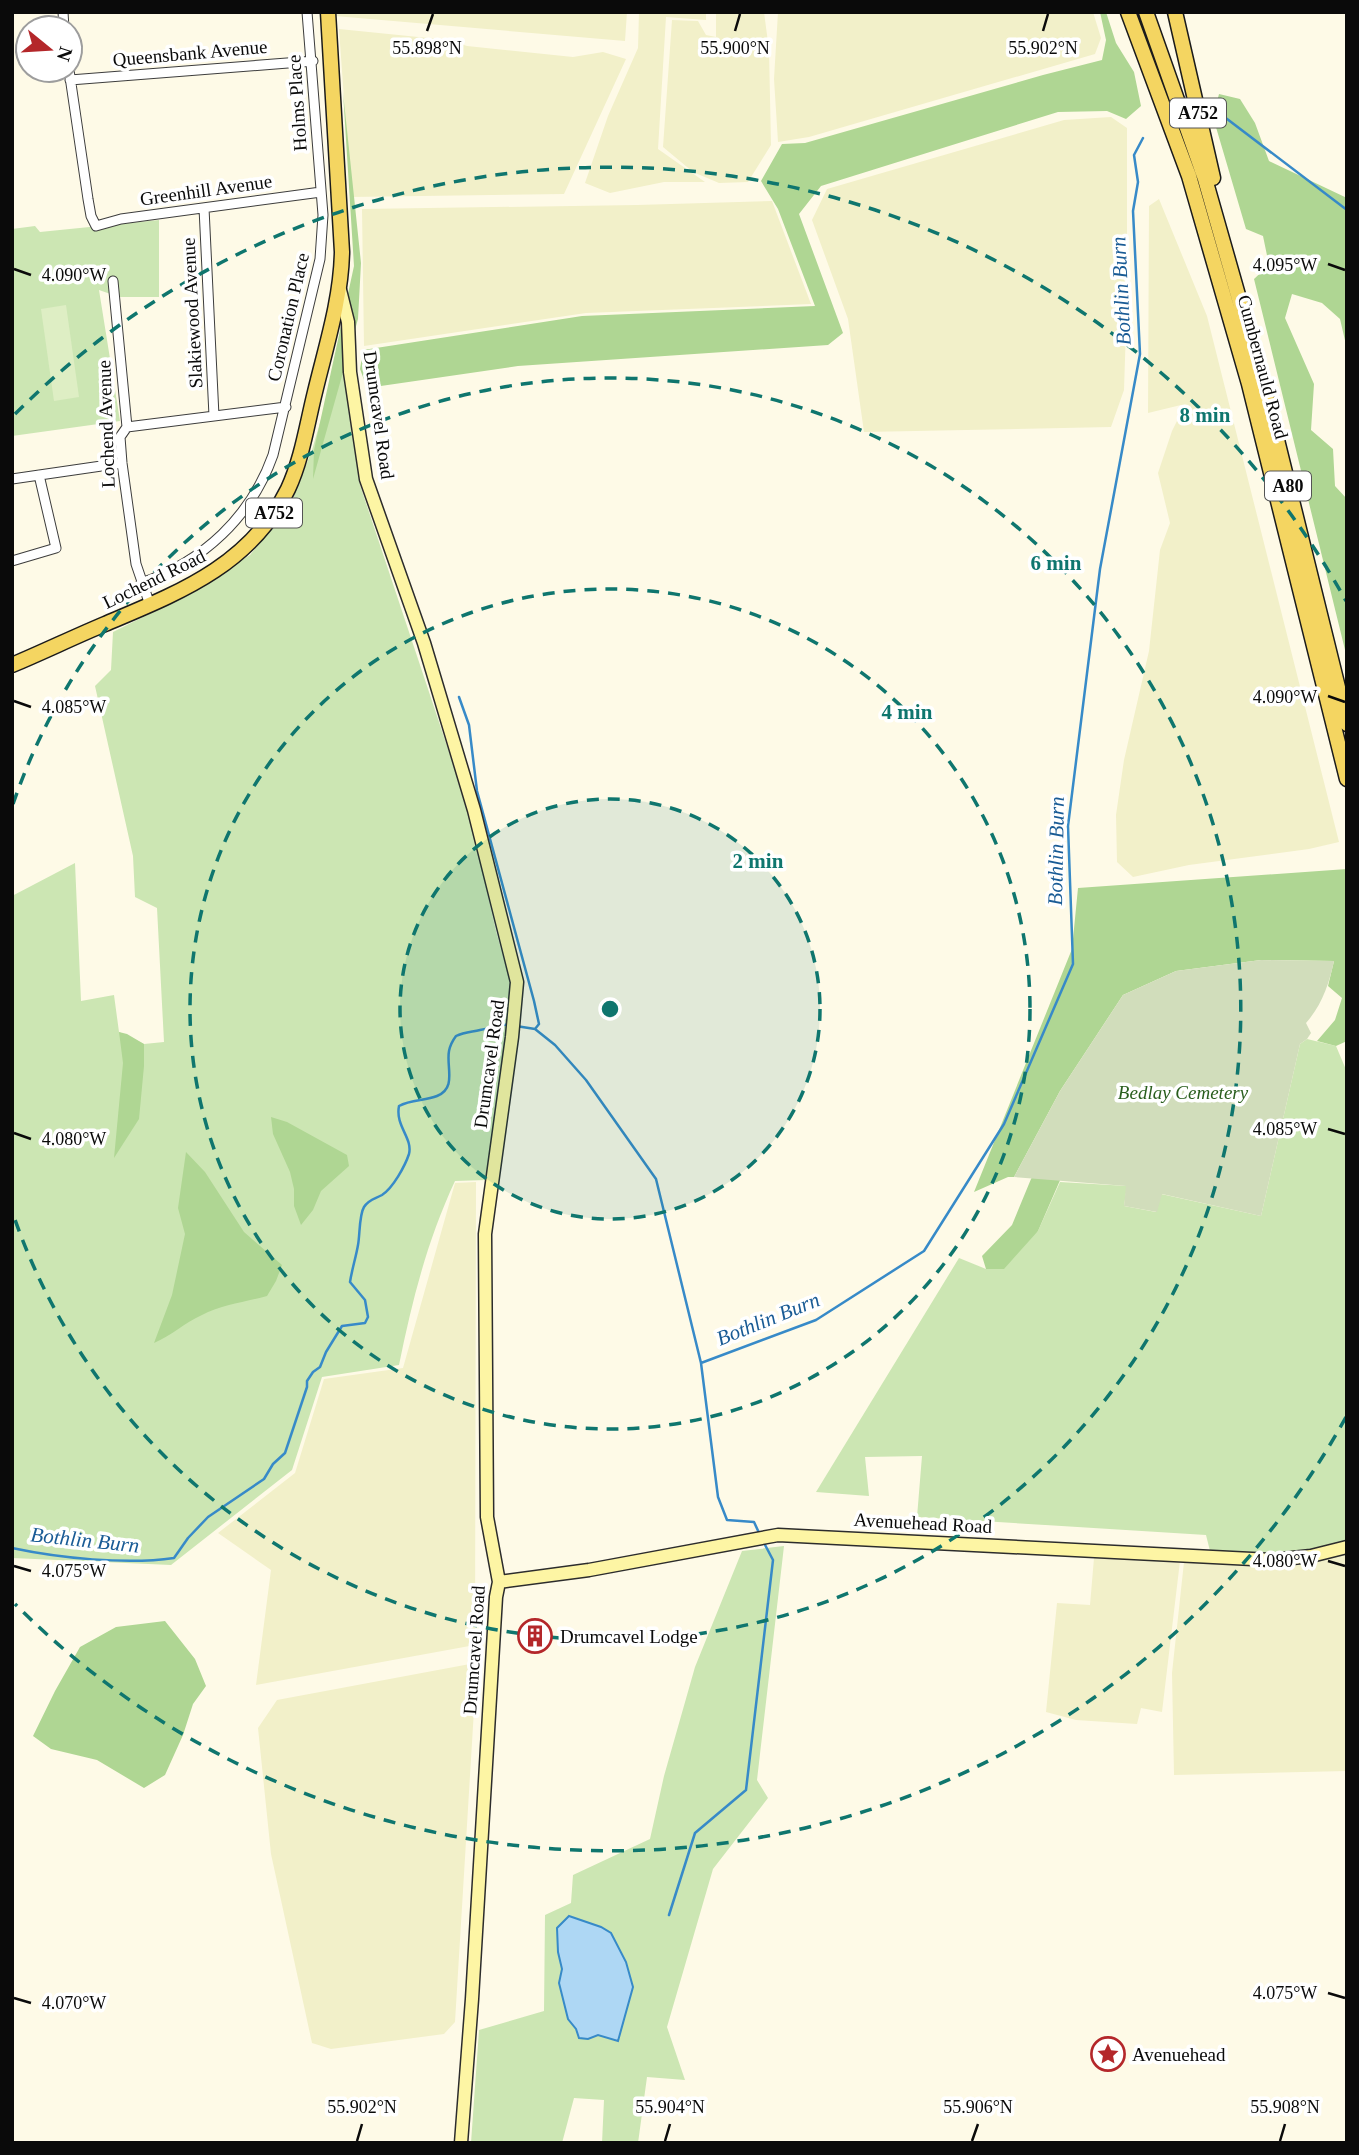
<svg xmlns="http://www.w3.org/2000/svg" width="1359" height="2155" font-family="Georgia,serif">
  <rect width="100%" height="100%" fill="#fefae7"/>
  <path fill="#f2f0c9" d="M335,12H627L625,41L335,16Z
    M639,12H706V20L666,17L658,149L705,182H664L610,193L585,183L608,116L638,48Z
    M716,12H764L769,50L771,145L748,182L719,183L693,172L663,147L672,20L698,21L706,35L716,37Z
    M778,12H1093L1101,38L1095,54L809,137L778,142L774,79Z
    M339,29L448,40L467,46L573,57L603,52L626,59L564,194L351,197Z
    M1111,117L1127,128V297L1124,390L1111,427L864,432L848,319L812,220L827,189L1064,120Z
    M1159,199L1207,316L1339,842L1309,849L1189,865L1133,877L1117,862L1116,815L1124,760L1149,651L1160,550L1170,523L1158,473L1172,431L1182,411L1181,405L1148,413L1149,206Z
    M772,201L811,304L586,313L364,346L362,209L637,205Z
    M476,1182L475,1645L256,1685L271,1570L218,1533L295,1473L324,1379L403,1368L455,1183Z
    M1347,1553V1771L1174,1775L1172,1673L1184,1562L1278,1567L1305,1564Z
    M1094,1558L1180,1561L1162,1712L1141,1708L1137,1724L1076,1720L1046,1712L1057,1603L1090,1605Z
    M470,1664L476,1677L455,2022L444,2034L331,2049L312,2043L271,1854L258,1728L277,1700Z"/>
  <path fill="#cce6b3" d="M159,220V297H119L99,290L120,421L12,436V229L35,226L40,232Z
    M341,373L344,375L360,485L468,809L496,931L511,985L507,1047L487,1180L455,1181C427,1241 412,1301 399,1365L322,1377L292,1470L171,1565L12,1558V896L75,863L81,1001L114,995L119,1032L144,1044L164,1042L157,908L135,897L133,856L95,686L111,670L113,632L169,604L250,555L290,505L312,450L324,409Z
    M1307,1039L1336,1046L1347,1072V1542L1294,1555L1210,1551L1206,1535L917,1517L922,1456L865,1457L869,1496L816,1492L959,1258L986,1269L1038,1231L1060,1182L1127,1186L1124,1206L1156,1212L1161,1194L1261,1216L1300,1044Z
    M784,1546L757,1780L768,1798L713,1869L667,2027L685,2080L647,2077L638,2143H602L604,2100L574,2098L562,2143H471L479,2030L544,2011L545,1915L571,1903L573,1875L650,1839L664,1776L695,1667L742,1551Z"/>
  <path fill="#afd693" d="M1100,12H1106L1116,43L1134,72L1141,106L1126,119L1107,111L1058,112L821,186L799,214L843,333L828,345L518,366L367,388L360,369L363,350L582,316L815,306L778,209L761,181L782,144L805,143L1043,75L1102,60L1106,40Z
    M343,92L361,263L358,319L313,479L314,450L354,266Z
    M1219,94L1240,99L1255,123L1269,161L1347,198V349L1340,319L1322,303L1292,294L1285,318L1314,384L1311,430L1333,449L1335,486L1347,499V658L1254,279L1269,265L1263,236L1246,229L1213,117Z
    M1347,869V1041L1336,1046L1317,1041L1335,1020L1342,998L1328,986L1334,961L1261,960L1176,971L1123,995L1060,1091L1014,1177H1008L974,1192L1072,949L1078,888Z
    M119,1032L127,1034L144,1044V1066L139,1119L114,1158L123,1063Z
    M1091,1077L1061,1178L1038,1231L1004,1269H986L982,1256L1012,1225L1031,1179Z
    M271,1117L287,1122L347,1155L349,1166L321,1191L313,1210L301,1225L294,1206V1189L290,1172L273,1134Z
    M186,1152L205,1172L244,1232L282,1265L276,1281L267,1296C246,1302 221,1305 202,1315C184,1323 171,1336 154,1343L172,1295L185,1234L178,1208Z
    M165,1621L195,1659L206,1686L193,1704L183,1735L165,1775L144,1788L97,1760L51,1749L33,1736L55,1691L80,1647L116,1627Z"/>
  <path fill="#d1ddbb" d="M1261,960L1334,961C1329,984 1322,1005 1306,1023L1311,1033L1307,1039L1300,1044L1261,1216L1162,1194L1157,1212L1124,1206L1126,1186L1014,1177L1060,1091L1123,995L1176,971Z"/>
  <path fill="#deeec4" d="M66,305L79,397L54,401L41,309Z"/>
  <path fill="#aed7f4" stroke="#378ac8" stroke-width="2" d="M569,1916L601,1927L611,1933L626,1962L633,1987L618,2041L598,2035L588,2039L579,2038L576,2029L568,2019L559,1983L562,1969L558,1952L557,1928Z"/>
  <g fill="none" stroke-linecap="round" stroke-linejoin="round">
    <path stroke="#378ac8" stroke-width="2.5" d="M1210,106L1347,210
      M459,697L469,725L477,791L534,1001L539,1024L535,1029
      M516,1026L535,1029L555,1045L586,1080L656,1179L701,1363L816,1320L924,1251L1004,1124L1073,964L1068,826L1100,569L1140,354L1133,211L1138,182L1134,155L1143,138
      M701,1363L718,1497L727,1520L754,1522L760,1535
      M12,1548C59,1558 126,1565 174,1558L188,1538L208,1517L264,1479L273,1464L285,1453L307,1387V1381L313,1372L320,1367L326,1352L342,1326L365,1323L368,1317L365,1300L350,1282C352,1269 356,1257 358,1245C360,1235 359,1215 364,1207C369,1199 375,1199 382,1195C393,1188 405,1166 409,1154C413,1138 395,1126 399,1106C411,1099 425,1101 437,1096C457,1088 446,1067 449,1051C450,1046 453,1040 456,1036C464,1032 471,1032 480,1030C494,1028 492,1023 509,1025
      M669,1915L695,1833L746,1790L773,1560L763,1541"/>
    <g stroke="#3d3d3d" stroke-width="11">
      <path id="street" d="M63,12L64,28
        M69,70L88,199L91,216L96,226L121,219L321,192
        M70,80L313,61
        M204,208L214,416
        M113,281L127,427L120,437L122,463L136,564L150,605
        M127,427L286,407
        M12,479L122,463
        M12,561L56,548L39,475
        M141,583C203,562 251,517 273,455L320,259L323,215L307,12"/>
    </g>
    <g stroke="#2c2c2c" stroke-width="15">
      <path id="secondary" d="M340,290L348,322L350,372L366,479L424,643L474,810L517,982L512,1037L485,1234L487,1517L499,1582L496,1597L472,1999L461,2143
        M499,1582L589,1570L778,1535L1273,1560L1311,1556L1347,1547"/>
    </g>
    <g stroke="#1b1b1b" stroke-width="17">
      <path id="primary" d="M1128,12L1189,176L1249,384L1347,779
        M1146,12L1205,179L1263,383L1347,724
        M1175,12L1213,178
        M12,665C43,652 74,637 105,624C178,593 250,566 288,489C302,459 307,424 315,392C326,346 341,300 342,252L328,12"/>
    </g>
    <use href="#street" stroke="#fff" stroke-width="9"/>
    <use href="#secondary" stroke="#fdf5a4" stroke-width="12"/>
    <use href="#primary" stroke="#f4d561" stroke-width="14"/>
  </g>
  <path fill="none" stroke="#0a0a0a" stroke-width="2.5" d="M427,31L433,14M735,31L740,14M1043,31L1048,14M1328,264L1345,270M14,269L31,275M1328,696L1345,702M14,701L31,707M1328,1129L1345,1134M14,1133L31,1139M1328,1561L1345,1566M14,1566L31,1571M1328,1993L1345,1998M14,1998L31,2003M357,2141L362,2124M665,2141L670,2124M972,2141L978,2124M1280,2141L1285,2124"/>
  <circle cx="610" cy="1009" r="210" fill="#0f766e" fill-opacity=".12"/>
  <g fill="none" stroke="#0f766e" stroke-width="3.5" stroke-dasharray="12 9">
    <circle cx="610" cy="1009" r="210"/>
    <circle cx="610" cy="1009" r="420"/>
    <path d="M13 804A631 631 0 1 1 13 1214"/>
    <path d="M1346 1417A841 841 0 0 1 15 1604M15 414A841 841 0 0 1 1346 601"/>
  </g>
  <defs>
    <g id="building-ring" transform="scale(1.75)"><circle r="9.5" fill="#fff" stroke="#b4272a" stroke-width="1.5"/><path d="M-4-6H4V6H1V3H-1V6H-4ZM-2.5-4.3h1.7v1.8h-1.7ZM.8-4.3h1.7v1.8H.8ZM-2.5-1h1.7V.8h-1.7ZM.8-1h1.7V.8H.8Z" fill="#b4272a"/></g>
    <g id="sight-ring" transform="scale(1.75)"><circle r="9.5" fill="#fff" stroke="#b4272a" stroke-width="1.5"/><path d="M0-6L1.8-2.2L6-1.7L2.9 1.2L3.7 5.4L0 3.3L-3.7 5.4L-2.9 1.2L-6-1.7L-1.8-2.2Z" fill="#b4272a"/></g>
  </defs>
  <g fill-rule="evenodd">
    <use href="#building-ring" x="535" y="1636"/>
    <use href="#sight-ring" x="1108" y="2054"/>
  </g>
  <g text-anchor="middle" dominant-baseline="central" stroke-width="7" stroke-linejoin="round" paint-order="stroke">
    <g fill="#fff" stroke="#545454" stroke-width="2">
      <rect x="1170" y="98.5" width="56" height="29" rx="5"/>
      <rect x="1265" y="471.5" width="46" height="29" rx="5"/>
      <rect x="246" y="498.5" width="56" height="29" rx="5"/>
    </g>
    <g font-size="18" font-weight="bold" fill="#0a0a0a">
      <text x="1198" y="113">A752</text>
      <text x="1288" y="486">A80</text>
      <text x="274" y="513">A752</text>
    </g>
    <g font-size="19" fill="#0a0a0a" stroke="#fff">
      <text transform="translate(190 53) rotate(-5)">Queensbank Avenue</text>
      <text transform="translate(297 103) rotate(-94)">Holms Place</text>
      <text transform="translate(206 190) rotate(-8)">Greenhill Avenue</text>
      <text transform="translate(192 313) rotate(-93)">Slakiewood Avenue</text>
      <text transform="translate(288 317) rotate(-77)">Coronation Place</text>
      <text transform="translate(1263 367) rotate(75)">Cumbernauld Road</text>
      <text transform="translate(379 415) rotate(82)">Drumcavel Road</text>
      <text transform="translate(106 424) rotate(-92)">Lochend Avenue</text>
      <text transform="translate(154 579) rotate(-26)">Lochend Road</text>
      <text transform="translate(489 1064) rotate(-82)">Drumcavel Road</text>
      <text transform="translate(923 1523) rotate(3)">Avenuehead Road</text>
      <text transform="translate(474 1650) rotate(-86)">Drumcavel Road</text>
    </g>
    <g font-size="19" font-style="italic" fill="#295e1d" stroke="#fff">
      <text x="1183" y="1092">Bedlay Cemetery</text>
    </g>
    <g font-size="19" fill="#0a0a0a" stroke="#fff" text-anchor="start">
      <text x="560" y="1636">Drumcavel Lodge</text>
      <text x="1132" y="2054">Avenuehead</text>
    </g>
    <g font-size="21" font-style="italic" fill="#195b95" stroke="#fff">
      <text transform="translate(1121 291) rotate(-93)">Bothlin Burn</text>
      <text transform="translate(1056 851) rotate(-89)">Bothlin Burn</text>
      <text transform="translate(768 1319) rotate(-22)">Bothlin Burn</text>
      <text transform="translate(85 1540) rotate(6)">Bothlin Burn</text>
    </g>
  </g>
  <g font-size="18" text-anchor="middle" fill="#0a0a0a" stroke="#fff" stroke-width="7" stroke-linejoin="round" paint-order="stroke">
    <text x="427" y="54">55.898°N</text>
    <text x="735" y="54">55.900°N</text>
    <text x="1043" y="54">55.902°N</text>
    <text x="1285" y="271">4.095°W</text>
    <text x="74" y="281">4.090°W</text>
    <text x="1285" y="703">4.090°W</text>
    <text x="74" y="713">4.085°W</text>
    <text x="1285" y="1135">4.085°W</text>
    <text x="74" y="1145">4.080°W</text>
    <text x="1285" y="1567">4.080°W</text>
    <text x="74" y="1577">4.075°W</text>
    <text x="1285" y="1999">4.075°W</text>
    <text x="74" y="2009">4.070°W</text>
    <text x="362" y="2113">55.902°N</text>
    <text x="670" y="2113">55.904°N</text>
    <text x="978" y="2113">55.906°N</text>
    <text x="1285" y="2113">55.908°N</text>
  </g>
  <circle cx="610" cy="1009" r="10" fill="#0f766e" stroke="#fff" stroke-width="3.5"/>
  <g font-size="21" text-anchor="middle" font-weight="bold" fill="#0f766e" stroke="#fff" stroke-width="7" stroke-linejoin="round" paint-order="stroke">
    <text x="1205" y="422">8 min</text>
    <text x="1056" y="570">6 min</text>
    <text x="907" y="719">4 min</text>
    <text x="758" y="868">2 min</text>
  </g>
  <rect width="1359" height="2155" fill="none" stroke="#0a0a0a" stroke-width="28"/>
  <g transform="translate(49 49) rotate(108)"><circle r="33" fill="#ffffff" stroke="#9d9d9d" stroke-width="2"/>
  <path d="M0-5L12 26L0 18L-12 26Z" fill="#b4272a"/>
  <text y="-10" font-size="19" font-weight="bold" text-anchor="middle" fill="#0a0a0a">N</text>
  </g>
</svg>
